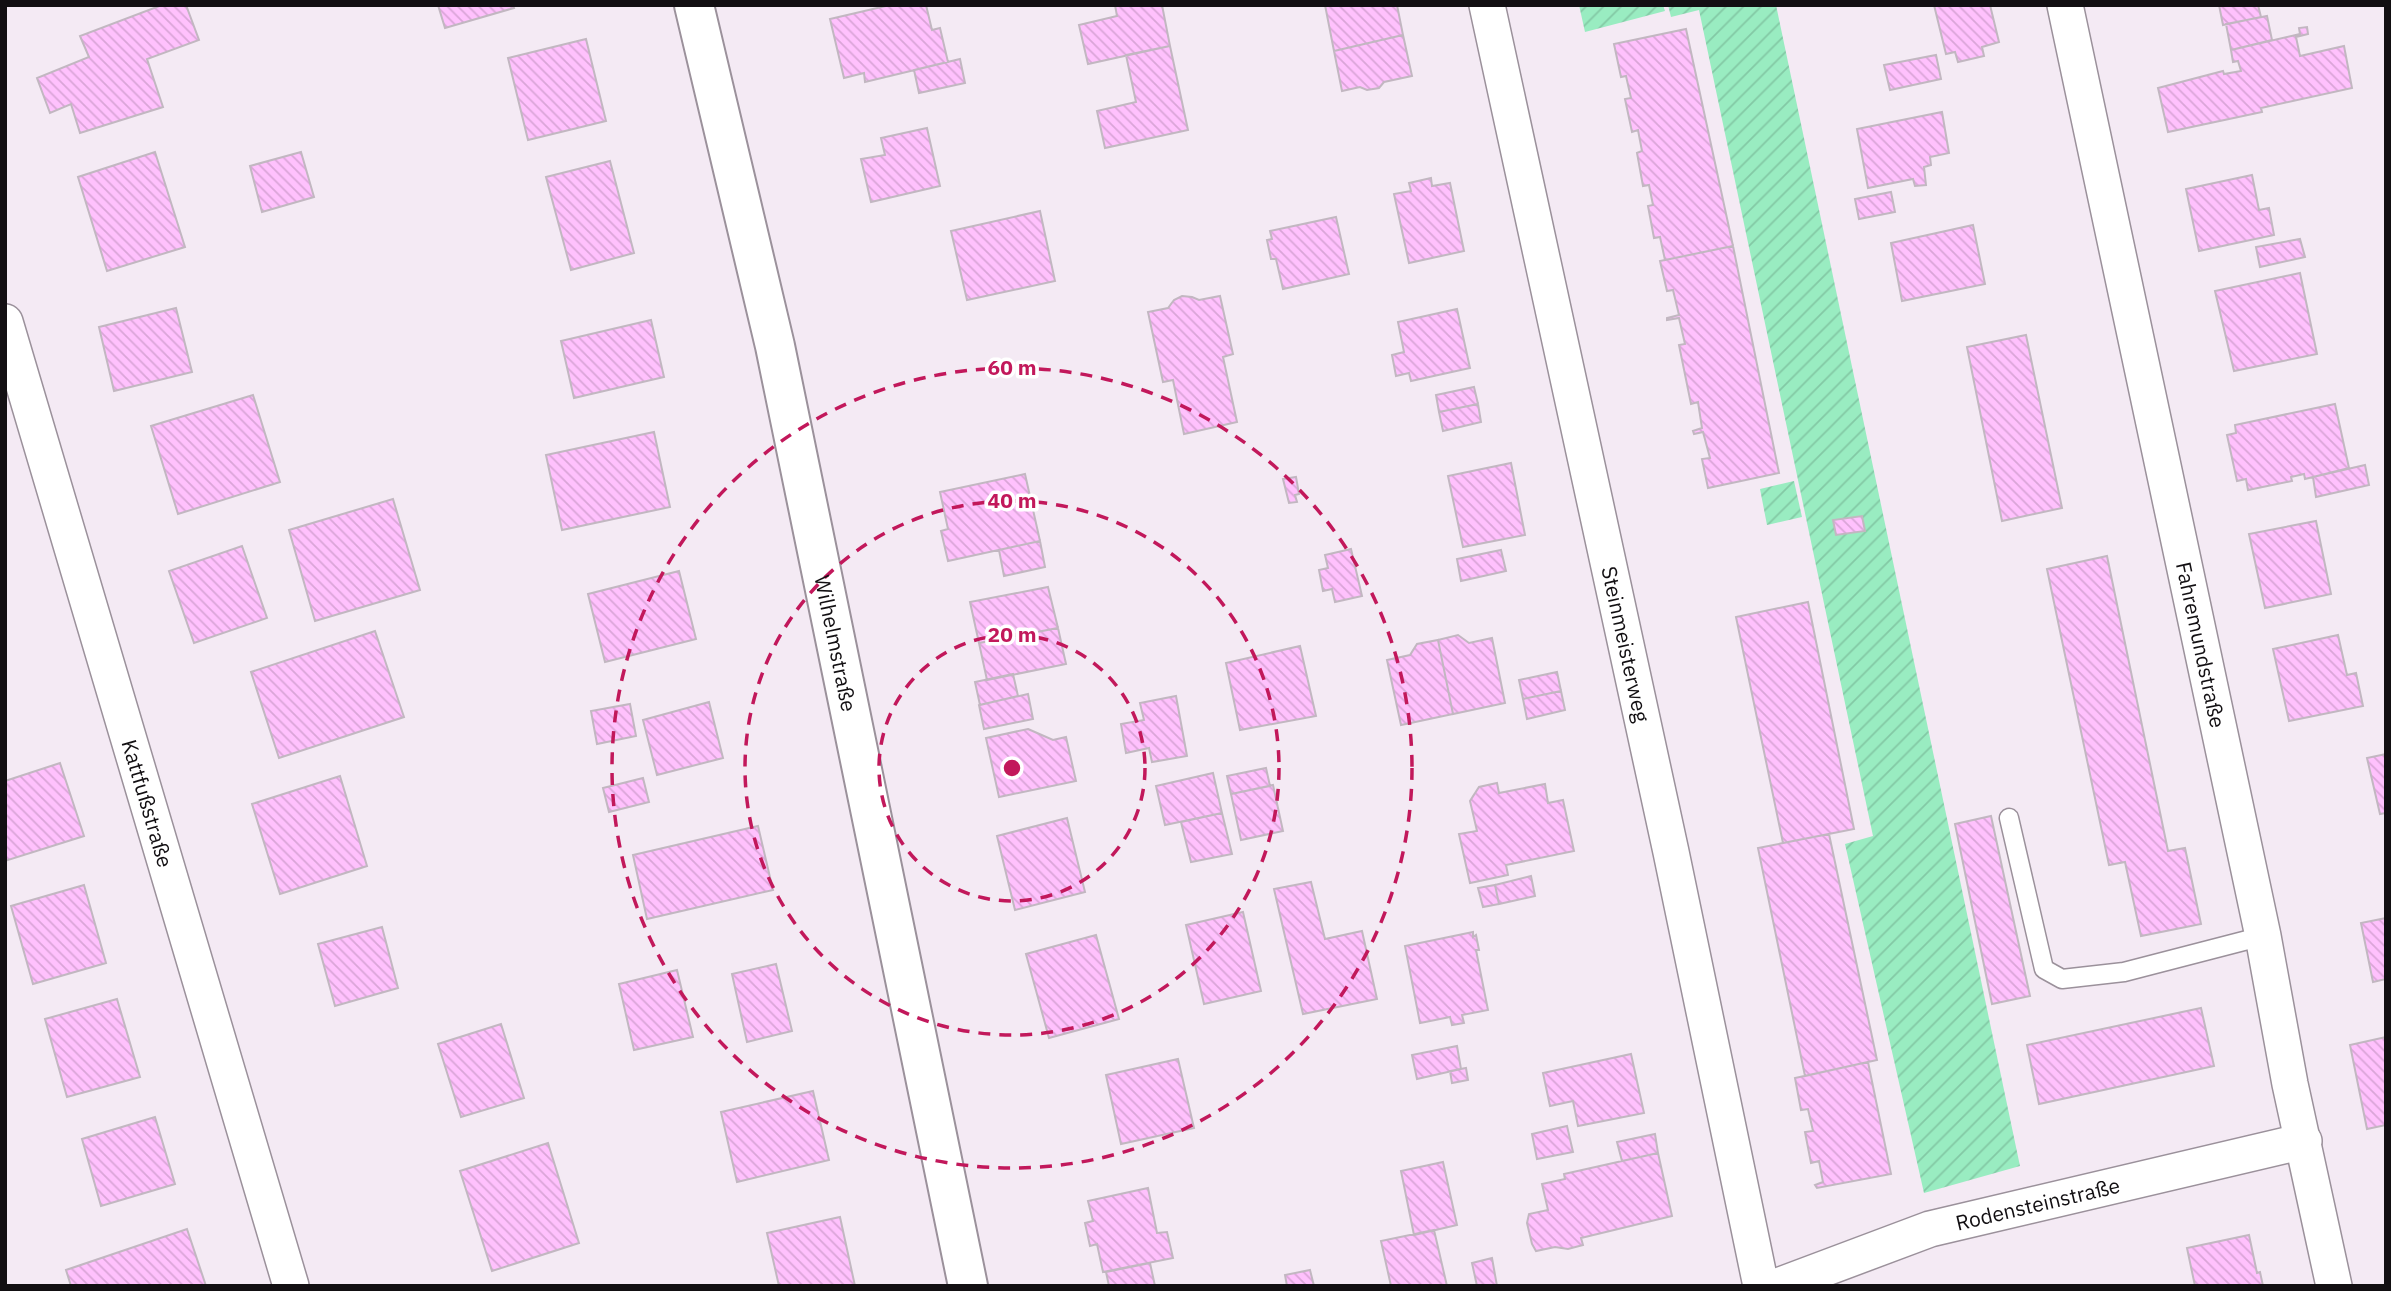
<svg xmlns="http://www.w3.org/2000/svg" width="2391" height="1291" font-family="'IBM Plex Sans',sans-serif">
  <defs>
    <pattern id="garden-furrows" width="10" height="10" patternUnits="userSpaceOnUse" patternTransform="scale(1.75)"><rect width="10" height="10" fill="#99ecc1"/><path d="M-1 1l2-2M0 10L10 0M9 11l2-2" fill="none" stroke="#83c9a5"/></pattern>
    <pattern id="building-back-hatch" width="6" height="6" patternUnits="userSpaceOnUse" patternTransform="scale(1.75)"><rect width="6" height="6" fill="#ffc1fd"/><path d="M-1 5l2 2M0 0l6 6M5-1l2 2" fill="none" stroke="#daa5d8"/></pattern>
  </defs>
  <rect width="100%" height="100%" fill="#f4eaf4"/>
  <path fill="url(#garden-furrows)" d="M1579,5H1663L1665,11L1585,32Z
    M1668,5H1776L2020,1166L1924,1193L1845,844L1873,836L1699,10L1671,17Z
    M1794,481L1802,517L1767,525L1760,489Z"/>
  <path fill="url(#building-back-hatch)" stroke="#c2b7c1" stroke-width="2" d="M162,5H186L199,40L147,59L163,107L80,133L71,104L50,113L37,78L89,57L80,36Z
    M438,5H513L514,8L445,28Z
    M890,5H926L932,30L940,28L948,62L865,82L864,73L844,78L830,19Z
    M1115,5H1162L1170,46L1088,64L1079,25L1117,16Z
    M1325,5H1397L1403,35L1334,51Z
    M1934,5H1990L1999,42L1982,47L1984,56L1958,62L1955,52L1946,54Z
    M2219,5H2258L2261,17L2223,25Z
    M2267,16L2272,40L2231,50L2226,24Z
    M2307,27L2308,34L2296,37L2300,56L2344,46L2352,88L2261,108L2262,112L2168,132L2158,88L2223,71L2224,74L2241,71L2238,61L2233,62L2231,50L2300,34L2299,28Z
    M1686,29L1733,246L1665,260L1660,237L1654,238L1648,206L1653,205L1649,185L1643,186L1637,153L1642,151L1638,130L1632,132L1625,99L1631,98L1626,76L1621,77L1614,44Z
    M1403,35L1412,76L1384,82L1379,88L1367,90L1360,87L1342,91L1334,51Z
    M586,39L606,121L528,140L508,58Z
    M1170,46L1188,130L1105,148L1097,111L1136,102L1126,55Z
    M1936,55L1941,79L1890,90L1884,65Z
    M960,59L965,83L919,93L914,70Z
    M1942,112L1949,153L1930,157L1931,165L1924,167L1926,185L1915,186L1913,179L1868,188L1857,129Z
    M927,128L940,186L871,202L861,159L885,155L881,138Z
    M155,152L185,247L107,271L78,177Z
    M301,152L314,197L262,212L250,166Z
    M610,161L634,253L571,270L546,177Z
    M2252,175L2259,210L2269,208L2274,235L2199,251L2186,189Z
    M1431,178L1432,186L1450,183L1464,251L1409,263L1394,194L1411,191L1409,183Z
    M1891,192L1895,212L1859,219L1855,199Z
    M1040,211L1055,281L967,300L951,231Z
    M1336,217L1349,274L1283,289L1276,259H1271L1267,240L1272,239L1270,231Z
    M1973,225L1985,284L1902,301L1891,243Z
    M2300,239L2305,257L2260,267L2256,247Z
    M1733,246L1779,473L1708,488L1702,459L1710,458L1703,432L1694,434L1693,431L1702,428L1698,402L1691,404L1679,345L1685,344L1679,318L1667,320V318L1679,315L1673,290L1667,291L1660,261Z
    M2300,273L2317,354L2234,371L2215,291Z
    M1182,296L1192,297L1199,300L1220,296L1233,354L1223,357L1237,422L1184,434L1173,380L1163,382L1148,312L1168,308L1174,300Z
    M176,308L192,372L114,391L99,327Z
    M1457,309L1470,368L1411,381L1409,373L1396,376L1392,355L1404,352L1398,322Z
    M651,320L664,377L574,398L561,341Z
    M2026,335L2062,508L2002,521L1967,347Z
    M1474,387L1478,404L1439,412L1436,395Z
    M253,395L280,482L178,514L151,426Z
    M1478,404L1481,422L1443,431L1439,412Z
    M2335,404L2349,468L2305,479L2304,474L2291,477L2292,481L2248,490L2246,479L2237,481L2227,435L2236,433L2235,425Z
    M654,432L670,507L562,530L546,455Z
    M1511,463L1525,535L1463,547L1448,476Z
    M2365,465L2369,485L2316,497L2313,477Z
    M1025,474L1040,541L948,561L941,531L948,529L940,492Z
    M1296,477L1299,494L1295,495L1297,502L1289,503L1283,479Z
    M393,499L420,590L315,621L289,530Z
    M1862,516L1865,531L1836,535L1833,520Z
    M2316,521L2331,594L2265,608L2249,534Z
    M1040,541L1045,567L1004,576L999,550Z
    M242,546L267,618L194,643L169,571Z
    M1351,549L1362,596L1335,602L1332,589L1323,591L1319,570L1328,568L1325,555Z
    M1501,550L1506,571L1461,581L1457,559Z
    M2107,556L2168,851L2185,848L2201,924L2141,936L2125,862L2109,865L2047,569Z
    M679,571L696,639L605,662L588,594Z
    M1048,587L1058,628L979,643L970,602Z
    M1808,602L1854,829L1783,843L1736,617Z
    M1058,628L1066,664L987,680L979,643Z
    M375,631L404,717L279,758L251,672Z
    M1458,635L1469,643L1492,638L1505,703L1453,714L1438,640Z
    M2338,635L2347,675L2356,673L2363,706L2289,721L2273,649Z
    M1438,640L1453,714L1401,725L1387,660L1410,655L1417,644Z
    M1300,646L1316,716L1240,730L1226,663Z
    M1557,672L1561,691L1523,699L1519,680Z
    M1013,674L1018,696L980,705L975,682Z
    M1561,691L1565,710L1527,719L1523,699Z
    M1028,694L1033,719L984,729L979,705Z
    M1176,696L1187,756L1152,762L1149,748L1126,753L1121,724L1144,720L1140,703Z
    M709,702L723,758L657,775L643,720Z
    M630,704L636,736L597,744L591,711Z
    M1028,729L1053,740L1066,737L1076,781L999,797L986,738Z
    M2386,754V813L2380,814L2367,758Z
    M60,763L84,836L5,861V781Z
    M1266,768L1270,786L1231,794L1227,776Z
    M1213,773L1222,813L1165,825L1156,786Z
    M340,776L367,866L280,894L252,804Z
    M643,778L649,802L609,812L603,788Z
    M1497,783L1499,793L1545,784L1548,803L1563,800L1574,851L1506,865L1508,875L1470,883L1459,834L1477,831L1470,801L1479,787Z
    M1273,785L1283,831L1241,840L1231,794Z
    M1222,813L1232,854L1191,862L1181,822Z
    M1991,816L2030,996L1992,1004L1955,824Z
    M1067,818L1085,892L1015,910L997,836Z
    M758,826L773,890L647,919L633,855Z
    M1829,834L1877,1060L1805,1076L1758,848Z
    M1531,876L1535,896L1499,904L1495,885Z
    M1311,882L1325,939L1362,931L1377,999L1303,1014L1274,889Z
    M84,885L106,963L33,984L11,906Z
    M1495,885L1499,904L1483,907L1478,888Z
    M1243,912L1261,991L1204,1004L1186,925Z
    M2386,918V979L2373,982L2361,923Z
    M382,927L398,988L335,1006L318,944Z
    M1473,932V937L1476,935L1479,950H1476L1488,1010L1462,1015L1464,1023L1452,1025L1450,1017L1420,1023L1405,946Z
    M1096,935L1119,1019L1049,1038L1026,954Z
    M776,964L792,1031L747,1042L732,974Z
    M677,970L693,1037L634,1050L619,984Z
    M117,999L140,1077L67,1097L45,1019Z
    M2201,1008L2214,1066L2039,1104L2027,1045Z
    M501,1024L524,1098L461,1117L438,1044Z
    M2386,1037V1125L2367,1129L2350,1045Z
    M1457,1046L1461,1069L1417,1079L1412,1055Z
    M1631,1054L1644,1113L1578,1126L1573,1101L1550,1106L1543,1073Z
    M1178,1059L1194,1128L1121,1144L1106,1075Z
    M1868,1062L1891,1174L1817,1188L1815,1185L1823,1182L1819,1161L1811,1163L1805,1132L1813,1131L1808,1109L1801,1110L1795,1078Z
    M1466,1068L1468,1080L1452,1083L1450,1071Z
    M813,1091L829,1160L737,1182L721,1112Z
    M155,1117L175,1184L101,1206L82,1139Z
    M1567,1126L1573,1152L1537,1159L1532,1134Z
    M1655,1134L1658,1153L1622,1161L1617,1142Z
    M548,1143L579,1243L492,1271L460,1171Z
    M1658,1153L1672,1216L1581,1238L1583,1245L1568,1249L1555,1247L1536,1251L1532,1244L1527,1223L1529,1214L1548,1210L1542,1184L1565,1179L1564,1174Z
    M1443,1162L1457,1225L1414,1235L1401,1171Z
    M1148,1188L1157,1233L1167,1232L1173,1258L1103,1272L1097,1244L1090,1246L1085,1223L1093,1221L1088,1201Z
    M840,1217L855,1286H779L767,1233Z
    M187,1229L206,1286H71L66,1270Z
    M1434,1230L1447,1286H1391L1381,1241Z
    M2249,1235L2257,1273L2260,1272L2263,1286H2195L2187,1248Z
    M1492,1258L1497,1286H1477L1472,1263Z
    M1150,1263L1155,1286H1109L1106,1272Z
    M1310,1270L1314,1286H1287L1285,1275Z"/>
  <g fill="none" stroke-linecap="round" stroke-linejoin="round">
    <g stroke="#9b919b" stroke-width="21">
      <path id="lane" d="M2009,818L2044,969L2062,979L2124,972L2263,936"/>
    </g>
    <g stroke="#9b919b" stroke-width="38">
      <g id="street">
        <path id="s1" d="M1487,5L1671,852L1761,1286"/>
        <path id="s2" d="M2065,5L2263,936L2290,1084L2334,1286"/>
        <path id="s3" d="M5,322L291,1286"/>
        <path id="s4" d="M1778,1286L1930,1229L2304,1141"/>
      </g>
    </g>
    <g stroke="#9b919b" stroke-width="42">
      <g id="primary">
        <path id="s5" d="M694,5L775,346L968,1286"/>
      </g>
    </g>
    <use href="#lane" stroke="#fff" stroke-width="18"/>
    <use href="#street" stroke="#fff" stroke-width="35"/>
    <use href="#primary" stroke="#fff" stroke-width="38"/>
  </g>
  <g fill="none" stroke="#c2185b" stroke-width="3.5" stroke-dasharray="12 9">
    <circle cx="1012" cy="768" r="133"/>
    <circle cx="1012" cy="768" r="267"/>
    <circle cx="1012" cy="768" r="400"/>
  </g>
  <g text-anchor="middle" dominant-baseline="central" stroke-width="7" stroke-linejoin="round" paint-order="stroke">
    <g font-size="21" fill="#120f12" stroke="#fff">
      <text stroke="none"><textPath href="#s5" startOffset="654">Wilhelmstraße</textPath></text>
      <text stroke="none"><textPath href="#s1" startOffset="654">Steinmeisterweg</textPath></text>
      <text stroke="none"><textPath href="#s2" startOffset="654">Fahremundstraße</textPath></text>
      <text stroke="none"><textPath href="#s3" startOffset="502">Kattfußstraße</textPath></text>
      <text stroke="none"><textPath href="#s4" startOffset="273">Rodensteinstraße</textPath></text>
    </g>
  </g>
  <circle cx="1012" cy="768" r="10" fill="#c2185b" stroke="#fff" stroke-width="3.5"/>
  <g font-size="21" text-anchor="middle" font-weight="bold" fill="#c2185b" stroke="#fff" stroke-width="7" stroke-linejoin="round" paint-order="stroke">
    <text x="1012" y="375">60 m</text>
    <text x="1012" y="508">40 m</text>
    <text x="1012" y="642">20 m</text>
  </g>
  <rect width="2391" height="1291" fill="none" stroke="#120f12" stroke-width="14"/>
</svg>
